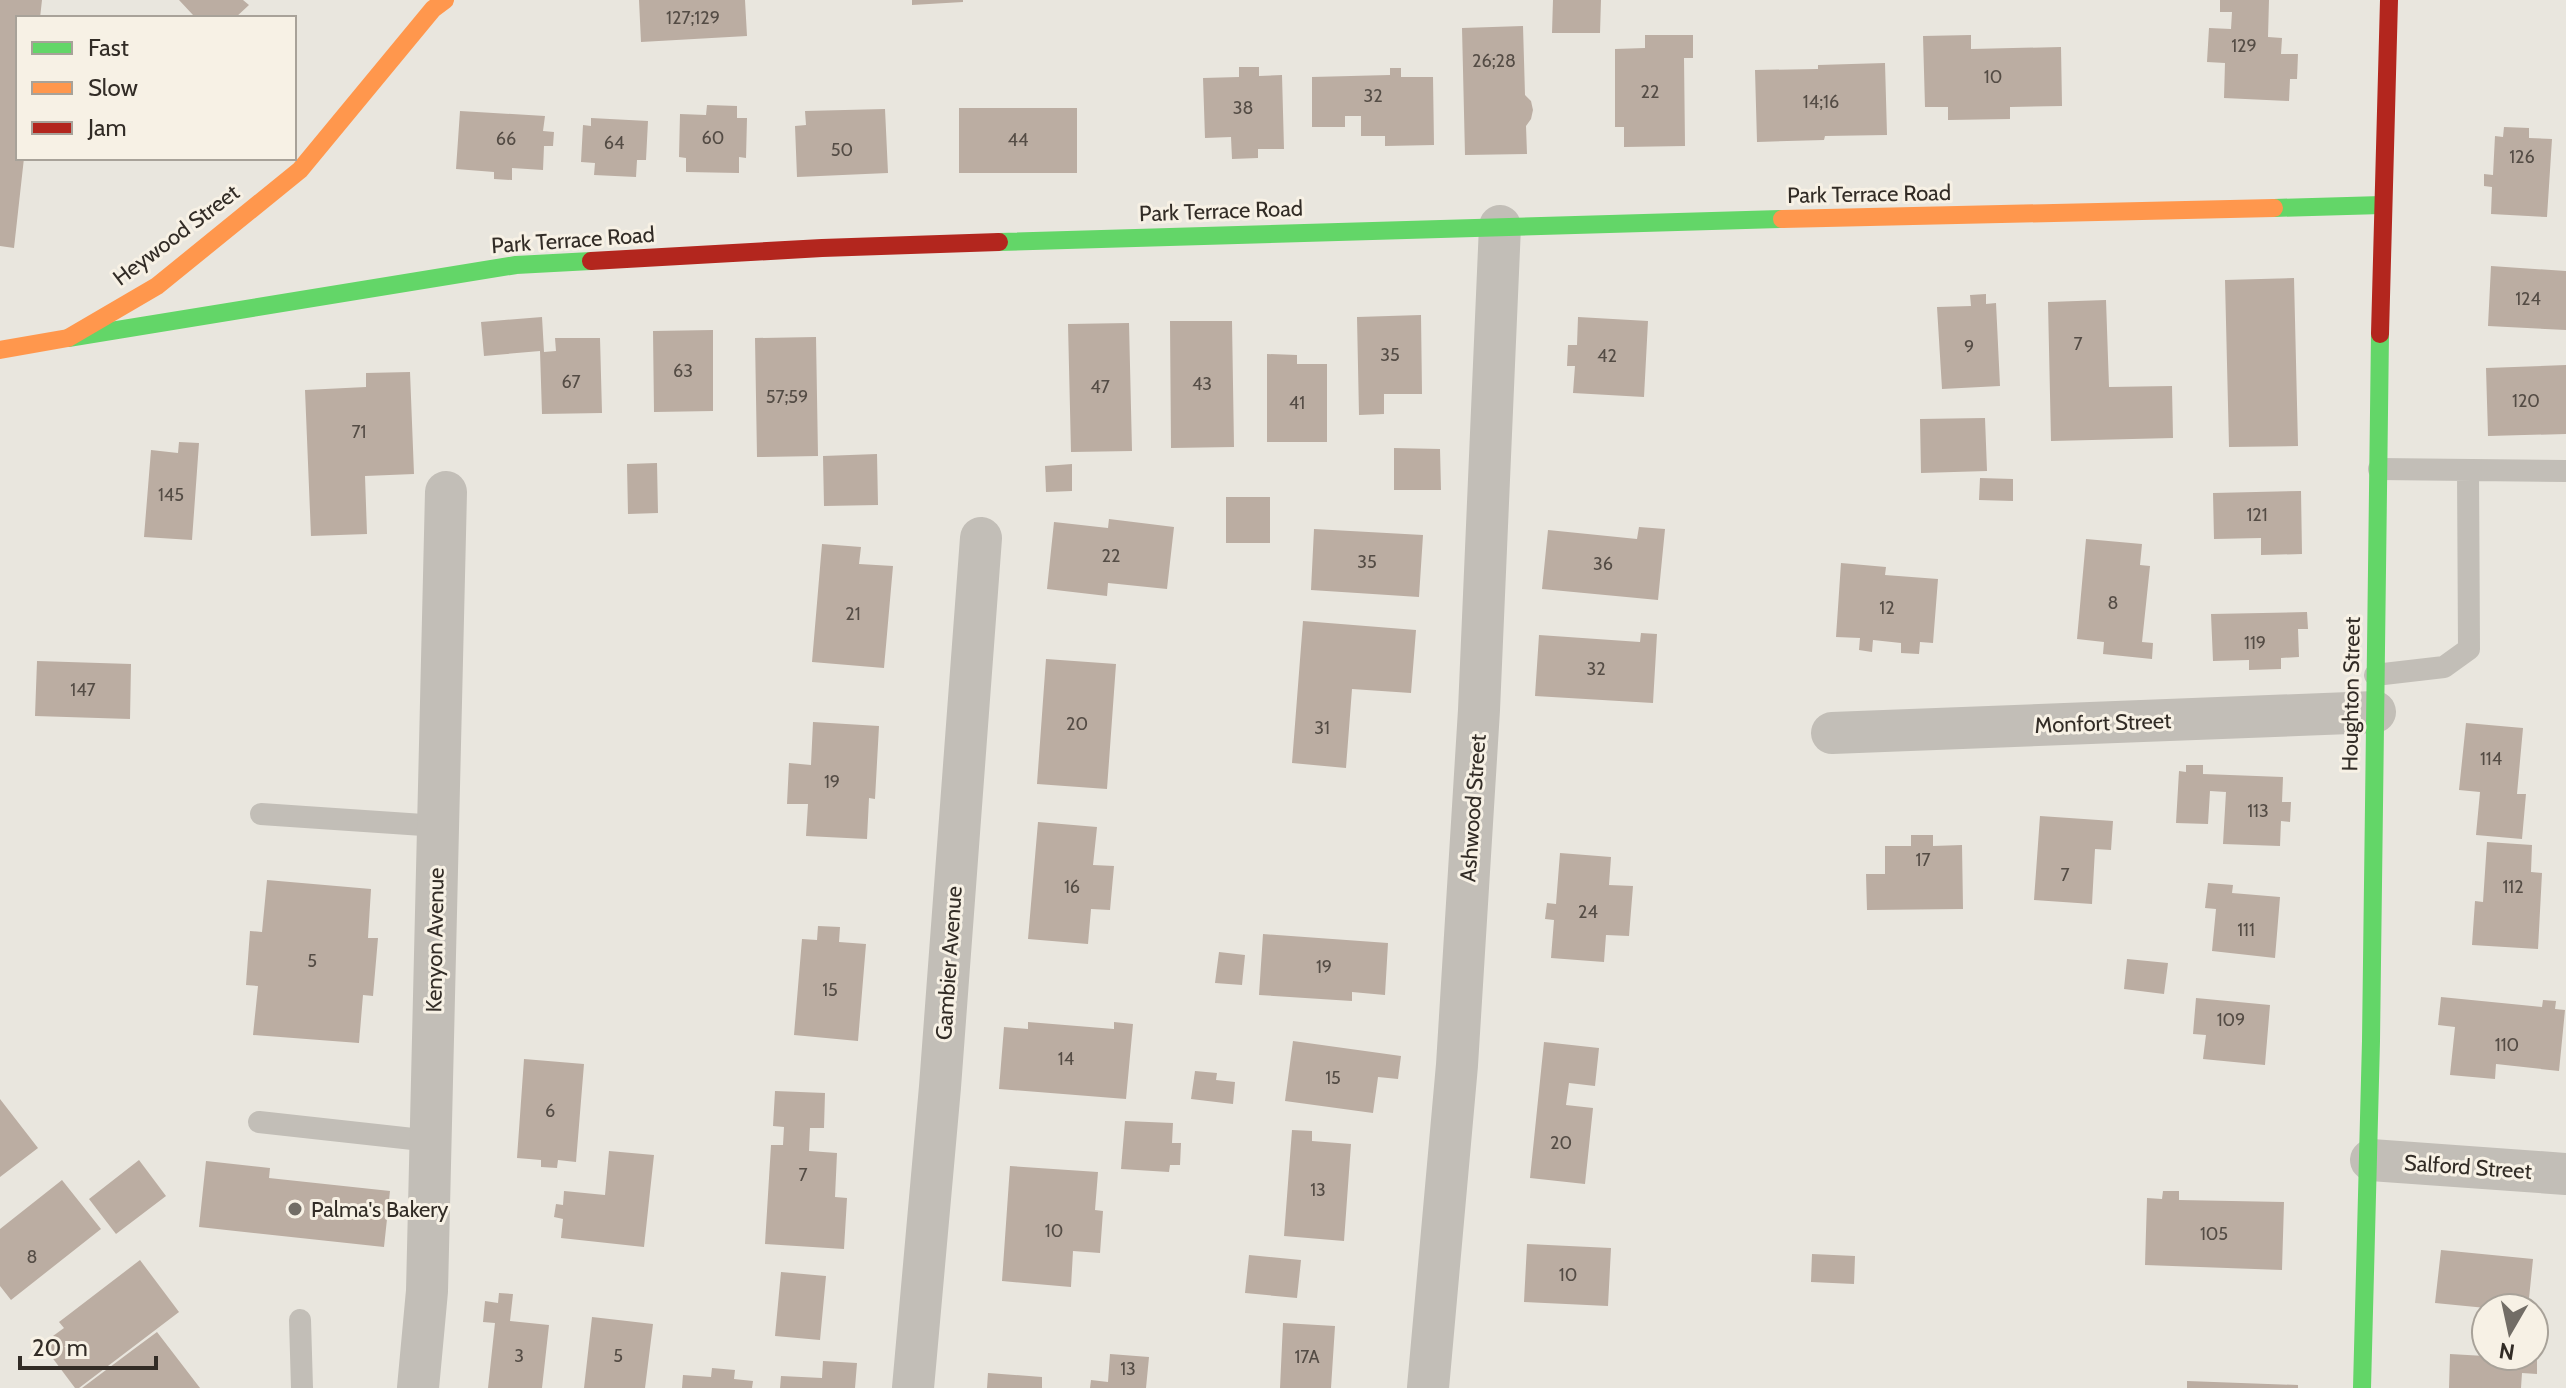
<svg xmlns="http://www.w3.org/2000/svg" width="2566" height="1388" font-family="Cabin,sans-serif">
  <rect width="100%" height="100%" fill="#e9e6de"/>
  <path fill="#bbada2" d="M0,0H42L40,18H18V158H24L14,248L0,246Z
    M179,0H243L249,5L235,18H190L193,15Z
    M639,0H745L747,36L641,42Z
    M912,0H963V2L912,5Z
    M1553,0H1601L1600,33H1552Z
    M2220,0H2269L2268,37L2282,38L2281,54H2298L2297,79H2290L2289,101L2224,98L2225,63L2207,62L2209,28L2231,29L2232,12H2220Z
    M1523,26L1525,95L1531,101L1533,110L1531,119L1526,126L1527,154L1465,155L1462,28Z
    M1645,35H1693V58H1684L1685,146L1624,147V127H1615V49L1645,48Z
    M1971,35V49L2061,47L2062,106L2010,107V119L1948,120V107H1925L1923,36Z
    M1885,63L1887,135L1825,136L1824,140L1757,142L1755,70L1818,69V65Z
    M1239,67H1259V76L1282,75L1284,149H1258V158L1232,159L1231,137L1205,138L1203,78L1239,77Z
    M1390,68H1401V77H1433L1434,145L1385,146V136H1361V116H1345V127H1312V77L1390,75Z
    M707,105L737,106V118H747L746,158L739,157V173L686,172V158L679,157L680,114L706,115Z
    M959,108H1077V173H959Z
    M885,109L888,173L797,177L795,126L806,125L805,111Z
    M460,111L545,116L543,131L554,132L553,146H544L543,170L512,168V180L494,179V172L456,169Z
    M591,118L648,121L646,160H637L636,177L594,175L595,163L581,162L583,125L591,126Z
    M2504,127L2529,128V138L2552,139L2547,217L2491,214L2492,187L2484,186V174L2493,175L2495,136L2503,137Z
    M2491,266L2566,271V330L2488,326Z
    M2294,278L2298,446L2229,447L2225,280Z
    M1986,294V304L1996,303L2000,386L1942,389L1937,307L1971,306L1970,295Z
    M2106,300L2109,387L2172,386L2173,438L2051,441L2048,302Z
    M1421,315L1422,394H1384V414L1359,415L1357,317Z
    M542,317L544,352L556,351L555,338H600L602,413L542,414L540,351L484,356L481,322Z
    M1578,317L1648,321L1644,397L1573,393L1575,366H1567L1568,345H1577Z
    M1170,321H1232L1234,447L1171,448Z
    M1129,323L1132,451L1071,452L1068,324Z
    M713,330V411L654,412L653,331Z
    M816,337L818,456L757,457L755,338Z
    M1267,354L1297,355V364H1327V442H1267Z
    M2566,365V434L2488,436L2486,368Z
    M410,372L414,474L365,476L367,534L311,536L305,390L366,387V373Z
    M1985,418L1987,471L1921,473L1920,419Z
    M179,442L199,443L192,540L144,537L151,450L178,453Z
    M1394,448L1440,449L1441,490H1394Z
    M877,454L878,505L824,506L823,456Z
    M657,463L658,513L628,514L627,464Z
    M1072,464V491L1046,492L1045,466Z
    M1980,478L2013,479V501L1979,500Z
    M2301,491L2302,554L2261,555V538L2214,539L2213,493Z
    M1226,497H1270V543H1226Z
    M1109,519L1174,527L1167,589L1108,583L1107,596L1047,589L1054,522L1108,528Z
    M1639,527L1665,529L1658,600L1542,589L1548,530L1637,539Z
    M1314,529L1423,535L1419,597L1311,590Z
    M2086,539L2142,544L2140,565L2150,566L2142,642L2153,643L2152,659L2103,654L2104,642L2077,639Z
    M822,544L861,547L859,564L893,566L884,668L812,662Z
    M1841,563L1886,567L1885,575L1938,579L1933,643L1920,642L1919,654L1901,653V643L1873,640L1872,652L1859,650L1860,638L1836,637Z
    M2307,612L2308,629H2298L2299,657L2281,658V669L2249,670V660L2213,661L2211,614Z
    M1303,621L1416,630L1411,693L1352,689L1346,768L1292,763Z
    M1641,633L1657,634L1653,703L1535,696L1539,635L1640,642Z
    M1046,659L1116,664L1107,789L1037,784Z
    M37,661L131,664L130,719L35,716Z
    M813,722L879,726L875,799L869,798L867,839L806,836L808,804H787L789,763L811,765Z
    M2466,723L2523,728L2517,794H2526L2522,839L2476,835L2480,792L2459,790Z
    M2186,765H2203V774L2283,777L2282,802H2291L2290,822L2281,821L2280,846L2223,844L2226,792L2210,791L2208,824L2176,823L2179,771L2186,772Z
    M2040,816L2113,821L2111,850L2095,849L2092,904L2034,900Z
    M1038,822L1097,827L1093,865L1114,866L1110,910L1091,909L1088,944L1028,939Z
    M1911,835H1933V846L1962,845L1963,909L1867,910L1866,874H1885V846H1911Z
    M2487,842L2532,845L2531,872L2542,873L2538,949L2472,945L2475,901L2483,902Z
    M1560,853L1611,857L1609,885L1633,886L1629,936L1606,935L1604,962L1551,958L1554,920L1545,919L1547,903L1556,904Z
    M267,880L371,889L368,938H378L373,996L363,995L359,1043L253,1035L258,986L246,985L250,931L262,932Z
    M2208,883L2233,885L2232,893L2280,897L2275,958L2212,951L2216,909L2205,908Z
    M818,926L840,927L839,942L866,944L858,1041L794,1035L802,939L817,940Z
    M1263,934L1388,943L1385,995L1352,992V1001L1259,995Z
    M1219,952L1245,955L1242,985L1215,983Z
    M2127,959L2168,963L2164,994L2124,989Z
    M2441,997L2542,1007L2543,1000L2556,1001L2555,1009L2565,1010L2559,1071L2496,1064L2495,1079L2450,1075L2455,1027L2438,1025Z
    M2196,998L2270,1005L2265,1065L2203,1059L2206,1035L2193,1034Z
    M1028,1022L1114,1029V1022L1133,1024L1126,1099L999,1089L1004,1027L1028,1029Z
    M1293,1041L1401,1056L1398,1079L1378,1077L1373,1113L1285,1101Z
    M1544,1042L1599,1048L1595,1086L1569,1083L1566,1105L1593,1108L1585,1184L1530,1178Z
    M524,1059L584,1064L576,1162L558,1160L557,1168L541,1167V1160L517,1158Z
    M1195,1071L1217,1073L1216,1080L1235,1082L1233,1104L1191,1099Z
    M775,1091L825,1093L824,1128H810L809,1151L837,1153L835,1197L847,1198L844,1249L765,1244L771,1145H783L784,1127L773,1126Z
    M0,1099L38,1148L0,1177Z
    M1125,1121L1173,1123L1172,1143H1181L1180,1165H1170L1169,1172L1121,1169Z
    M1292,1130L1312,1131V1141L1351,1144L1344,1241L1284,1236Z
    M609,1151L654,1155L644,1247L561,1238L563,1219L554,1217L556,1204L563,1205L564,1191L605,1195Z
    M139,1160L166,1196L116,1234L89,1199Z
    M206,1161L270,1168L269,1178L390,1191L384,1247L199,1227Z
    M1010,1166L1098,1172L1095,1210L1103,1211L1100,1253L1073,1251L1071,1287L1002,1281Z
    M62,1180L101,1229L11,1300L0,1286V1229Z
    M2163,1191H2179V1200L2284,1202L2282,1270L2145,1265L2147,1198L2162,1199Z
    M1527,1244L1611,1248L1608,1306L1524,1302Z
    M2441,1250L2533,1259L2528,1308H2486L2435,1303Z
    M1812,1254L1855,1256L1854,1284L1811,1282Z
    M1249,1255L1301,1260L1297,1298L1245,1293Z
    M140,1260L179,1312L79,1388H75L42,1344L64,1328L59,1322Z
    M781,1272L826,1276L820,1340L775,1336Z
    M499,1293L513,1294L510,1321L549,1325L542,1388H488L495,1323L483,1322L485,1301L498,1303Z
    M592,1317L653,1324L645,1388H584Z
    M1283,1323L1335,1326L1331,1388H1280Z
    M157,1332L200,1388H82L134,1349Z
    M1110,1354L1149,1357L1146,1388H1090L1091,1380L1108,1382Z
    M2450,1354L2537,1359V1374L2522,1373L2521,1388H2449Z
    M823,1361L857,1363L855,1388H780L781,1376L822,1378Z
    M712,1368L735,1370L734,1379L753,1381L752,1388H682L683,1375L711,1377Z
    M988,1373L1042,1377V1388H987Z
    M2187,1381L2298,1385V1388H2187Z"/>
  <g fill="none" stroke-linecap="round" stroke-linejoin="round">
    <path stroke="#c2beb7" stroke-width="22" d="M2379,469L2566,471
      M2375,675L2444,667L2469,649L2468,470
      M261,814L438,826
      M259,1122L431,1141
      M300,1320L302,1388"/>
    <path stroke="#c2beb7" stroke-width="42" d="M1832,733L2375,712
      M2371,1160L2566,1174
      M418,1388L427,1291L446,492
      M913,1388L940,1087L981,538
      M1428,1388L1457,1065L1479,710L1500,226"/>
    <path stroke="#63d668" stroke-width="18" d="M2274,208L2382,205
      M999,242L1782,219
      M68,338L516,265L591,261
      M2362,1388L2371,1041L2380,334"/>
    <path stroke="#ff974d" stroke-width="18" d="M1782,219L2274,208
      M0,350L68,338L157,286L300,170L433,9L445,0"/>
    <path stroke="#b3261e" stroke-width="18" d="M591,261L822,248L999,242
      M2380,334L2389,0"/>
  </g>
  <circle fill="#726d66" stroke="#f7f1e5" stroke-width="3" cx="295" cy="1209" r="8"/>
  <g text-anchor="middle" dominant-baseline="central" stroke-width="6" stroke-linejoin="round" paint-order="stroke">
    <g font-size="18" fill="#544c45">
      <text x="693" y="18">127;129</text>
      <text x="2244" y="46">129</text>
      <text x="1494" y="61">26;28</text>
      <text x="1993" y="77">10</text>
      <text x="1650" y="92">22</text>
      <text x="1373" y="96">32</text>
      <text x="1821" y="102">14;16</text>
      <text x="1243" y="108">38</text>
      <text x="713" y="138">60</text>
      <text x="506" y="139">66</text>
      <text x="1018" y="140">44</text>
      <text x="614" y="143">64</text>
      <text x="842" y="150">50</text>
      <text x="2522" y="157">126</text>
      <text x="2528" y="299">124</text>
      <text x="2078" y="344">7</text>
      <text x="1969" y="347">9</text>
      <text x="1390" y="355">35</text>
      <text x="1607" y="356">42</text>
      <text x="683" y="371">63</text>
      <text x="571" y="382">67</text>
      <text x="1202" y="384">43</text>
      <text x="1100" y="387">47</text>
      <text x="787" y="397">57;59</text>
      <text x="2526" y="401">120</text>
      <text x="1297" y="403">41</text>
      <text x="359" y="432">71</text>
      <text x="171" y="495">145</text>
      <text x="2257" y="515">121</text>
      <text x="1111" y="556">22</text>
      <text x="1367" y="562">35</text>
      <text x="1603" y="564">36</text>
      <text x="2113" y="603">8</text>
      <text x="1887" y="608">12</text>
      <text x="853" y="614">21</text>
      <text x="2255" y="643">119</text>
      <text x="1596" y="669">32</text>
      <text x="83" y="690">147</text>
      <text x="1077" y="724">20</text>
      <text x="1322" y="728">31</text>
      <text x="2491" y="759">114</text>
      <text x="832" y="782">19</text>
      <text x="2258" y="811">113</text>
      <text x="1923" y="860">17</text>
      <text x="2065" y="875">7</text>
      <text x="1072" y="887">16</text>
      <text x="2513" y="887">112</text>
      <text x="1588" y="912">24</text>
      <text x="2246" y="930">111</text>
      <text x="312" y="961">5</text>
      <text x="1324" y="967">19</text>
      <text x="830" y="990">15</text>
      <text x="2231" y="1020">109</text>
      <text x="2507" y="1045">110</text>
      <text x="1066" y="1059">14</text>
      <text x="1333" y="1078">15</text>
      <text x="550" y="1111">6</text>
      <text x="1561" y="1143">20</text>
      <text x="803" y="1175">7</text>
      <text x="1318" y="1190">13</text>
      <text x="1054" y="1231">10</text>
      <text x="2214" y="1234">105</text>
      <text x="32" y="1257">8</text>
      <text x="1568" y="1275">10</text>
      <text x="519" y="1356">3</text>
      <text x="618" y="1356">5</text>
      <text x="1307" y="1357">17A</text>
      <text x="1128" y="1369">13</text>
    </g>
    <g font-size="22" fill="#322c26" stroke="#f7f1e5">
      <text transform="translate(1869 194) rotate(-1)">Park Terrace Road</text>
      <text transform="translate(1221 211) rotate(-2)">Park Terrace Road</text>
      <text transform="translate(176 235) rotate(-37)">Heywood Street</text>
      <text transform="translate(573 240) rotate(-4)">Park Terrace Road</text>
      <text transform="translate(2351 694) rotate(-89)">Houghton Street</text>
      <text transform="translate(2103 723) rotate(-2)">Monfort Street</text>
      <text transform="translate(1473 808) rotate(-86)">Ashwood Street</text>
      <text transform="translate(435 940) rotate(-89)">Kenyon Avenue</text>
      <text transform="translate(949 963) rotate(-86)">Gambier Avenue</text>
      <text transform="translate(2468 1167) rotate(4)">Salford Street</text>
    </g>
    <g font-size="22" fill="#322c26" stroke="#f7f1e5" text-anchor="start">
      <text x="311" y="1209">Palma's Bakery</text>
    </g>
  </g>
  <rect x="16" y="16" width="280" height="144" fill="#f7f1e5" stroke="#a8a299" stroke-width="2"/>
  <rect x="32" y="42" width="40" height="12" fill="#63d668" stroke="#a8a299" stroke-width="2"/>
  <text x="88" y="56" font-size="24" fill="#322c26">Fast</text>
  <rect x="32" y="82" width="40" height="12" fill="#ff974d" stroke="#a8a299" stroke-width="2"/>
  <text x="88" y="96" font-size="24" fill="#322c26">Slow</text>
  <rect x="32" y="122" width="40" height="12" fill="#b3261e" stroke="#a8a299" stroke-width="2"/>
  <text x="88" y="136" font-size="24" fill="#322c26">Jam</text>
  <g transform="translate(2510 1332) rotate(189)"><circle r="38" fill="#f7f1e5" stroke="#a8a299" stroke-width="2"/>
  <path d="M0-6L14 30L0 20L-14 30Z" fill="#726d66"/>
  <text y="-12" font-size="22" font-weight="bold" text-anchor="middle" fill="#322c26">N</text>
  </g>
  <path d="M20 1356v12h136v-12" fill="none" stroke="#322c26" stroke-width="4"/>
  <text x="32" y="1356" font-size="24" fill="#322c26" stroke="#f7f1e5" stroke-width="6" paint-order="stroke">20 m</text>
</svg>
